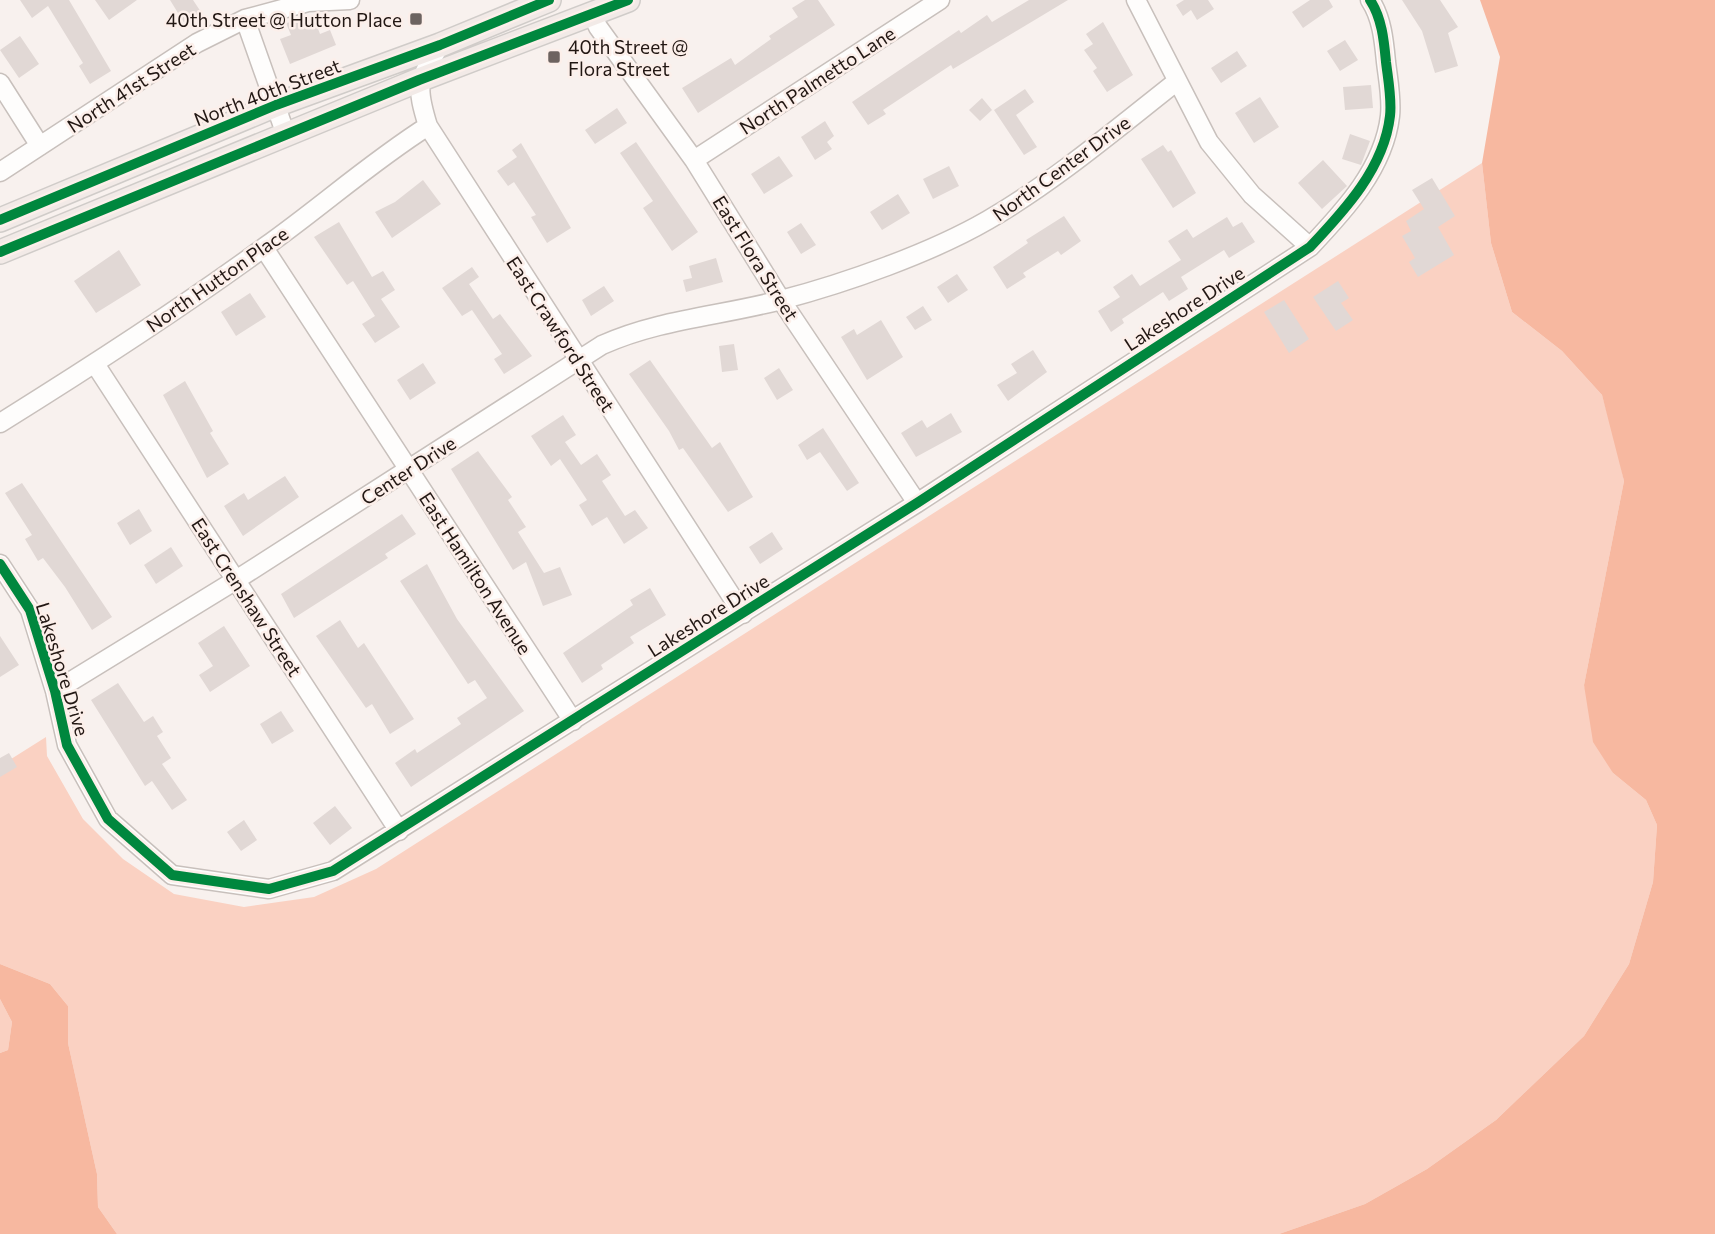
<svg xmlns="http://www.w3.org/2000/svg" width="1715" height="1234" font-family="Commissioner,sans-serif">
  <rect width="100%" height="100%" fill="#f8f1ee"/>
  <path fill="#fad1c2" d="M1482,163L1491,243L1512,312L1562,351L1602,395L1616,444L1624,481L1584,685L1613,773L1646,800L1657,825L1653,882L1629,964L1584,1036L1496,1120L1427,1169L1365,1204L1279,1234H117L98,1207L97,1174L68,1043V1006L50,984L0,964V766L46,737L47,756L83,819L123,859L174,894L244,907L314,897L376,869Z
    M0,999L12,1022L8,1050L0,1053Z"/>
  <path fill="#f7b8a0" d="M1480,0H1715V1234H1279L1365,1204L1427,1169L1496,1120L1584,1036L1629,964L1653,882L1657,825L1646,800L1613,773L1593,742L1584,685L1624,481L1602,395L1562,351L1512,312L1491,243L1482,163L1500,57Z
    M0,964L50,984L68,1006V1043L97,1174L98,1207L117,1234H0V1053L8,1050L12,1022L0,999Z"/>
  <path fill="#e1d8d5" d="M20,0H69L111,71L90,84L79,66L83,63L48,6L32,18Z
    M95,0H137L109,20Z
    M170,0H193L203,15L186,26Z
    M805,0H818L835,25L698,113L682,88L731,58L735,65L771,39L769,36L798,17L792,8Z
    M1029,0H1068L953,69L951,65L883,110L886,114L868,125L852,102L959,30L961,33L987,15L992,22Z
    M1184,0H1208L1214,9L1197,20L1191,10L1183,16L1176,5Z
    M1310,0H1329L1333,7L1303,28L1292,12Z
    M1402,0H1440L1458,27L1448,33L1458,66L1435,73L1422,31Z
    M314,18L320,34L330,30L336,45L290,64L280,39L291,35L286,23Z
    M1103,22L1133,75L1107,92L1093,71L1097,68L1084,50L1093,44L1086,34Z
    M20,36L39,64L19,78L0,50Z
    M1345,40L1358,60L1340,71L1327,51Z
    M1237,51L1247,66L1221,83L1211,68Z
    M1371,85L1373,108L1345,110L1343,87Z
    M1025,89L1034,102L1016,115L1037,147L1024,155L994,110Z
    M1260,97L1279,127L1254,143L1235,113Z
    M982,98L992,110L980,121L969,110Z
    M617,108L627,123L595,144L585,130Z
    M825,121L834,136L827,142L832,149L815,160L801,137Z
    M1350,134L1370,141L1361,165L1342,159Z
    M636,142L698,232L672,251L643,208L653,201L620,153Z
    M521,143L571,228L547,243L531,217L536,215L514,182L508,186L497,171L517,157L512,150Z
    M1163,145L1168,152L1171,150L1196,193L1173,208L1141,159Z
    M779,156L793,176L764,194L751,174Z
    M1323,160L1347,186L1322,209L1298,183Z
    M949,166L959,186L933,199L923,179Z
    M1432,178L1455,216L1438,227L1454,255L1418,277L1409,262L1415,258L1402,236L1411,231L1406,221L1424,209L1412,190Z
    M423,180L441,204L392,238L375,212L395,202Z
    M898,194L910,213L882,230L870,212Z
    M1064,216L1081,241L1061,255L1058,251L1023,273L1026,277L1007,289L993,267L1028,243L1026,240Z
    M1227,217L1233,227L1242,222L1255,242L1229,258L1224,250L1181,277L1188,289L1169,301L1163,292L1122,319L1124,323L1111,332L1098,311L1120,297L1113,287L1132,274L1140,286L1181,260L1168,241L1187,229L1193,238Z
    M339,222L372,277L383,271L395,290L381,299L400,327L375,343L362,324L375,316L353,281L347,285L314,237Z
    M801,223L816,245L801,254L787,232Z
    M119,250L141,285L96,313L74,281Z
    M716,258L723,282L686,292L683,280L692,278L689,266Z
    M472,267L479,277L469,284L493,319L500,314L532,356L504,374L494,359L502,354L472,310L462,316L442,288Z
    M957,274L968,290L948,303L937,287Z
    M1338,281L1349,298L1341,303L1353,320L1336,331L1313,297Z
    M604,286L614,301L591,316L582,300Z
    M250,293L266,317L236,336L221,312Z
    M1284,300L1309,339L1289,353L1264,312Z
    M923,306L932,320L915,330L906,317Z
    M881,320L903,357L867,380L841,337L854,329L857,335Z
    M734,344L738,370L722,372L719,346Z
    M1033,350L1047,372L1008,401L997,385L1017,373L1011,364Z
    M650,360L712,448L720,442L753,497L728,512L683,448L679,450L669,431L629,374Z
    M423,363L436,383L410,400L397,380Z
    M779,368L793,390L777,400L764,378Z
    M185,381L213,431L210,433L229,464L207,478L163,395Z
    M951,413L962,432L916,457L901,433L922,420L927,428Z
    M563,415L576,435L565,442L581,465L597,454L611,475L602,481L625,516L635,510L648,528L624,544L607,517L592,526L579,505L587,500L560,459L551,466L531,436Z
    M823,428L859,483L847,491L820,452L807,460L798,445Z
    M478,451L512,497L508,500L526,527L518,532L544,573L560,567L572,595L543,606L526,562L513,570L451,469Z
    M285,476L299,497L243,536L224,506L244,493L248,500Z
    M22,483L112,617L92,630L65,587L43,558L38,561L25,539L32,535L5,493Z
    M139,509L152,531L130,545L117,523Z
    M402,514L416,534L385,554L388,558L294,618L281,594Z
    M772,532L783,549L760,564L749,547Z
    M171,547L183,566L156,584L144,565Z
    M427,564L457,619L524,711L411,787L395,763L415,749L417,753L461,724L457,718L487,698L475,680L468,684L400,581Z
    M650,588L666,615L630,637L634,643L601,665L603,669L582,683L563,653L633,605L630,600Z
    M340,620L358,648L364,643L414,719L390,734L372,704L366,708L316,636Z
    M224,626L250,666L210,692L199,675L213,666L198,643Z
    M0,636L19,665L0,677Z
    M118,683L144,722L153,716L163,732L157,736L171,758L162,764L187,800L172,810L152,781L145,786L91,700Z
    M281,711L294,731L272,744L260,724Z
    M9,753L17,767L0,777V758Z
    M335,806L352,828L330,845L313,823Z
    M244,820L257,840L241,851L227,832Z"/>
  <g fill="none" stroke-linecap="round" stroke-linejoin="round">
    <g stroke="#c8c0bc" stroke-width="21">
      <path id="minor" d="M1136,0L1209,142L1252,195L1310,247
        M593,16L598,27L694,160L781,300L917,503
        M245,19L286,135
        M440,45C418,82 415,84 428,126L743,614
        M0,83L40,146
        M694,160L940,0
        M0,172L197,43L245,19L308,2L350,0
        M264,248L573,721
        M95,364L399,831
        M0,423C90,367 180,309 266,246C321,207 371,162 428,126
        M0,564L30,610L55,691L67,745L108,819L172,875L269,889L333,871L917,503L1310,247C1345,210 1384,168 1390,116C1392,99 1388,79 1386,62C1384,41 1382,18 1370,0
        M55,691L236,580L602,345C660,319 721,316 781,300C846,283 931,253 988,220C1055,181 1115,130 1176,82"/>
    </g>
    <g stroke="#d0ccc9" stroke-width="26">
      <path id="major" d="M0,220L276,105L440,45L549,0
        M0,252L419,80L628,0"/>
    </g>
    <use href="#minor" stroke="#fefdfc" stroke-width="18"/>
    <use href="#major" stroke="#f2eae7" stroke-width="23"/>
    <g stroke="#fcefea" stroke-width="15">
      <path id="cycleway" d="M0,220L276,105L440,45L549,0
        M0,252L419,80L628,0
        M0,564L30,610L55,691L67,745L108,819L172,875L269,889L333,871L917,503L1310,247C1345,210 1384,168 1390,116C1392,99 1388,79 1386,62C1384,41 1382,18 1370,0"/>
    </g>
    <use href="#cycleway" stroke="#00873e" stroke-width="10"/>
  </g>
  <g fill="#6d6360" stroke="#fcefea" stroke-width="2.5">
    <rect x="409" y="12" width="14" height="14" rx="3.5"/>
    <rect x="547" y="50" width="14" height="14" rx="3.5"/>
  </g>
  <g text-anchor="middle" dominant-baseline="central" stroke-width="5" stroke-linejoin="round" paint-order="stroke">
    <g font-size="19" fill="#221713" stroke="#fcefea" text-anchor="end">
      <text x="402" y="19">40th Street @ Hutton Place</text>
      <text x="568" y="46" text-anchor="start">40th Street @<tspan x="568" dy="22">Flora Street</tspan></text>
    </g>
    <g font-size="19" fill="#221713" stroke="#fcefea">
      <text transform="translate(817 80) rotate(-33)">North Palmetto Lane</text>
      <text transform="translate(131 87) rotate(-33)">North 41st Street</text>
      <text transform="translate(267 92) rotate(-21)">North 40th Street</text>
      <text transform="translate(1061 168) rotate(-36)">North Center Drive</text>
      <text transform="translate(756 258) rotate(58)">East Flora Street</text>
      <text transform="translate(217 279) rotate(-35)">North Hutton Place</text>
      <text transform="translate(1184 308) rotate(-33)">Lakeshore Drive</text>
      <text transform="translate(561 334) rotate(57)">East Crawford Street</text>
      <text transform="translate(408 470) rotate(-33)">Center Drive</text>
      <text transform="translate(476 573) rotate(57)">East Hamilton Avenue</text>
      <text transform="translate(247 597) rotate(57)">East Crenshaw Street</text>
      <text transform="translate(708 615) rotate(-32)">Lakeshore Drive</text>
      <text transform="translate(63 669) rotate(73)">Lakeshore Drive</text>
    </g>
  </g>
</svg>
